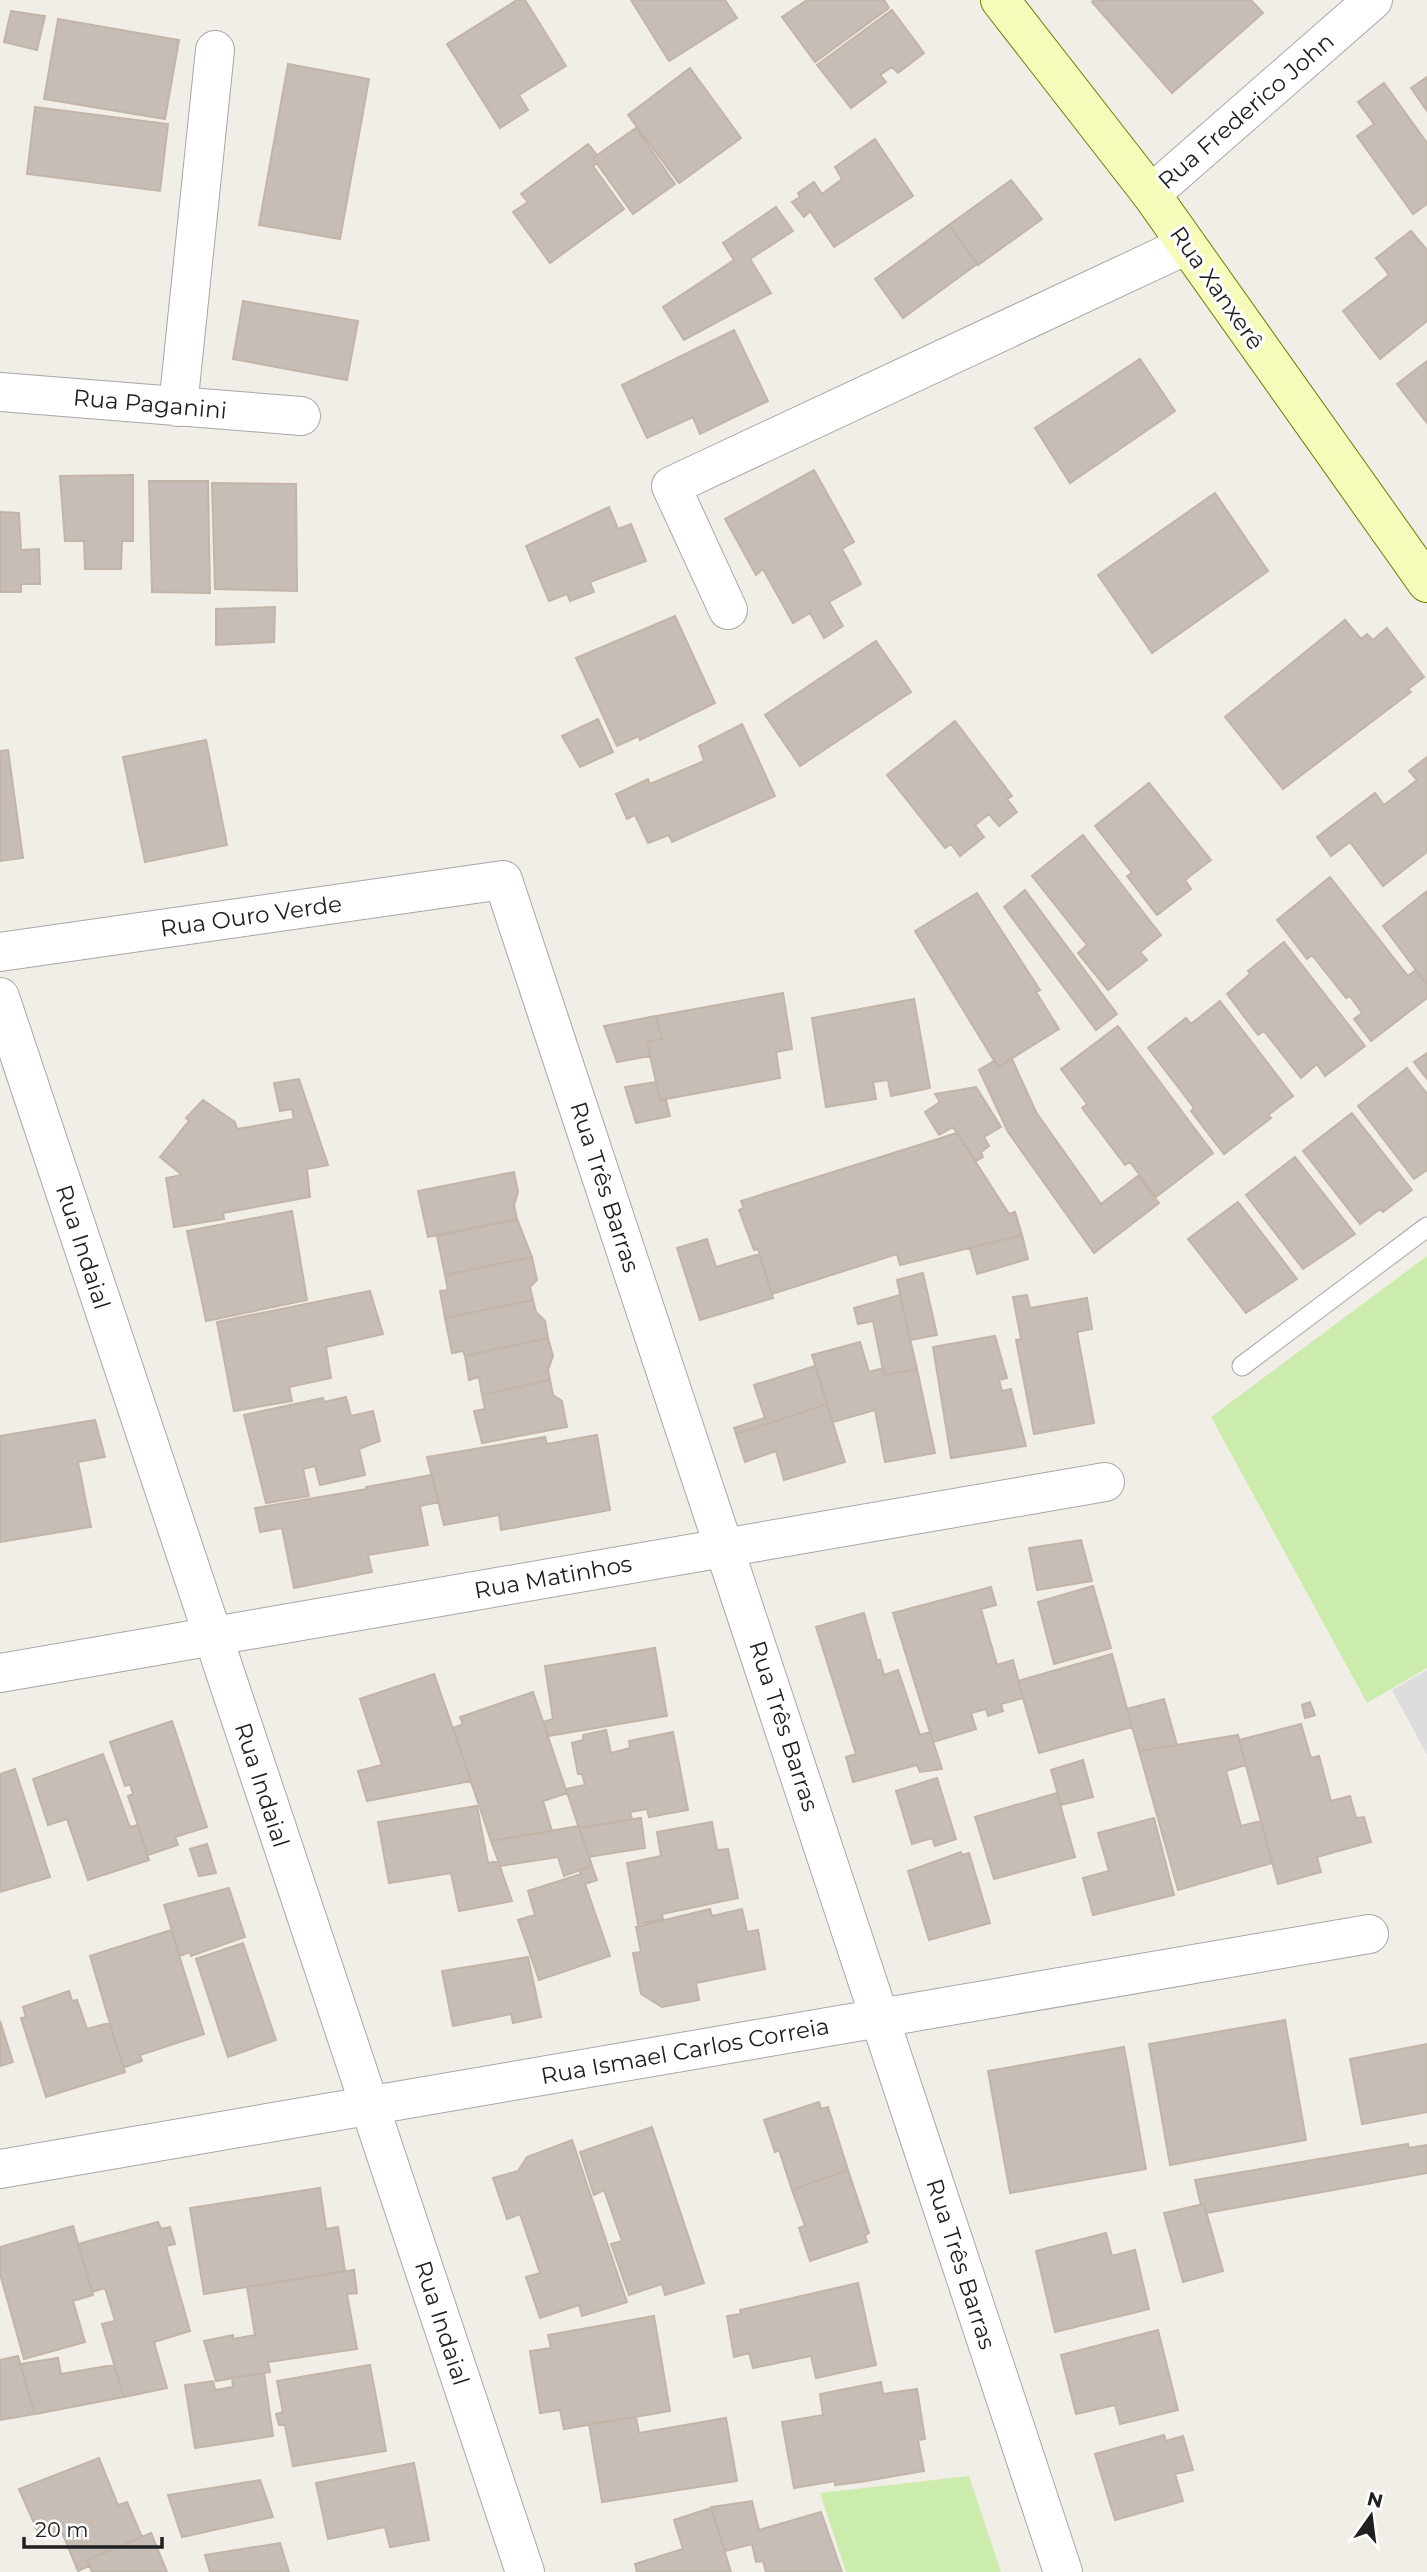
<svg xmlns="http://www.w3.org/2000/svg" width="1427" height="2572" font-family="Montserrat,sans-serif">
  <rect width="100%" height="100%" fill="#f1eee7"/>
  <path fill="#dedddd" d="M1427,1670V1755L1392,1690Z"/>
  <path fill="#cbecac" d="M1427,1256V1668L1367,1703L1211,1417Z
    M969,2476L1001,2572H846L820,2493Z"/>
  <path fill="#c6bdb6" stroke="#c3b4a8" stroke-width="2" d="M517,0H525L566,66L519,95L528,110L500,128L447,44Z
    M631,0H725L737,18L669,61Z
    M807,0H884L889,8L815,62L782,17Z
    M1094,0H1251L1263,13L1172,93L1092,2Z
    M892,10L924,53L898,73L892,67L880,75L886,82L851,108L817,65Z
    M11,11L45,16L37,50L4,42Z
    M58,19L179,40L165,119L44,99Z
    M288,64L369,79L340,239L259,225Z
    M690,68L741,138L679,183L628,115Z
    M1427,77V111L1411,88Z
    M1384,83L1427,143V204L1413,214L1357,136L1374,124L1358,102Z
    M35,107L168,124L160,191L27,174Z
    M636,128L675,184L633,214L593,158Z
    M875,139L913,196L834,247L810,211L804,217L792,202L800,197L798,193L814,182L822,194L842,179L835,167Z
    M588,144L597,155L593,158L597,163L593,166L624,209L550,263L513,212L528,202L521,194Z
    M1011,180L1042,219L978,265L949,225Z
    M776,207L793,231L750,259L771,293L684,340L663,307L734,260L723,243Z
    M949,225L977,264L903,318L875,279Z
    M1411,231L1427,250V321L1380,359L1343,311L1389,275L1376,258Z
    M243,301L358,321L347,380L233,359Z
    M734,330L768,401L700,434L693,417L647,438L622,385Z
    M1140,359L1175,411L1070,483L1035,428Z
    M1427,361V423L1397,384Z
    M814,470L854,542L842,549L861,584L829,602L843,626L824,638L810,613L793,623L763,569L756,575L725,519Z
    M133,475V541H122L121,569H85L84,541H65L60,476Z
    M149,481H208L210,593L152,592Z
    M212,483L296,484L297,591L215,589Z
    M1215,493L1268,571L1152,653L1098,575Z
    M609,507L618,529L631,524L646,561L590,582L594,592L570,601L567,594L549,601L526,546Z
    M0,512L19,513L21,550L39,549L40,584H21V592H0Z
    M275,607L274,642L216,645V609Z
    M675,616L715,703L640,740L639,736L617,746L576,658Z
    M1345,620L1361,639L1367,634L1373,640L1387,628L1424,677L1408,689L1411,692L1283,789L1225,717Z
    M876,641L911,692L800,766L765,715Z
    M598,719L613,752L580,767L562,736Z
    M955,721L1012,796L1007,799L1017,812L999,826L989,814L975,825L984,837L960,856L951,844L945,848L887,775Z
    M742,724L775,796L672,842L669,835L648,843L635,815L627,819L616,794L648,779L650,784L704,761L699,746Z
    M206,740L227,845L145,862L123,757Z
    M8,750L23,858L0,861V751Z
    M1427,757V852L1383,886L1350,842L1331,856L1317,837L1375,793L1384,805L1417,780L1409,771Z
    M1149,783L1211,860L1185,880L1191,889L1157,915L1127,876L1132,873L1095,826Z
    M1083,835L1161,935L1140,952L1147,960L1108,990L1078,953L1087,945L1032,876Z
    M1330,877L1408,976L1416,970L1427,985V998L1371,1041L1354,1019L1362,1013L1350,996L1346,998L1312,955L1307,959L1277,920Z
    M1025,890L1117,1014L1096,1030L1004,907Z
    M1427,891V985L1383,926Z
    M977,893L1040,990L1036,992L1059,1029L998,1067L915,931Z
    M1284,942L1365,1046L1325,1076L1317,1064L1301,1078L1264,1031L1258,1035L1227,994L1250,974L1248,971Z
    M783,993L792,1049L776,1052L780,1078L660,1100L647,1042L662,1039L656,1016Z
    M914,999L930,1088L891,1096L888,1080L873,1082L876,1099L826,1107L812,1018Z
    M1220,1001L1293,1096L1268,1115L1271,1118L1224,1154L1191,1111L1194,1108L1148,1048L1186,1018L1191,1024Z
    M656,1016L662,1039L647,1042L650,1056L617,1062L604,1026Z
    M1118,1026L1213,1153L1156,1197L1130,1162L1125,1165L1082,1108L1087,1104L1061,1069Z
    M1427,1053V1079L1414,1062Z
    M1012,1059L1036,1112L1101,1204L1138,1176L1159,1203L1094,1253L1008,1132L979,1070L994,1061L998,1067Z
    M1407,1068L1427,1094V1170L1414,1179L1358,1106Z
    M299,1079L328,1165L307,1169L310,1197L223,1213L224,1219L174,1227L166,1178L182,1175L160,1157L189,1121L186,1118L203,1100L235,1122L237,1129L294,1119L292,1109L280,1111L274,1083Z
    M656,1082L660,1100H666L670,1116L636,1123L625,1087Z
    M976,1087L1001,1127L984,1137L989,1146L981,1152L983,1157L976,1161L953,1127L939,1135L925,1112L940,1102L935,1094Z
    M1352,1113L1412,1190L1383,1212L1380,1209L1360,1224L1303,1151Z
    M957,1133L1009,1214L1015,1212L1022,1235L900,1265L897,1254L772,1294L758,1249L754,1250L739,1210L744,1208L741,1201Z
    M1295,1157L1355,1234L1303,1269L1246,1195Z
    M514,1172L518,1192L514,1205L517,1219L428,1237L418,1191Z
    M1238,1202L1297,1279L1246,1313L1188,1239Z
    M292,1211L307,1300L206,1321L187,1231Z
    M517,1219L532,1257L445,1275L437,1236Z
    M1022,1235L1028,1259L977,1274L970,1248Z
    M707,1239L716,1267L759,1254L773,1298L700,1320L677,1248Z
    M532,1257L537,1280L530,1287L533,1300L445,1318L440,1291L448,1290L445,1275Z
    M923,1273L937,1335L910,1340L897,1280Z
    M370,1291L383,1334L326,1347L331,1378L289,1387L292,1401L234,1411L217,1322Z
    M900,1295L917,1369L884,1375L873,1321L858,1324L854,1308Z
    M1027,1295L1030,1308L1087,1298L1092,1329L1077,1332L1094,1423L1034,1434L1016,1340L1021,1339L1013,1297Z
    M533,1300L536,1312L545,1321L548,1338L465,1356L463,1351L452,1353L445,1318Z
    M995,1336L1007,1378L999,1380L1002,1391L1011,1389L1026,1446L951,1458L933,1347Z
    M548,1338L553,1356L548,1370L550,1380L482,1395L479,1377L469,1380L465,1356Z
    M860,1342L869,1372L883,1368L884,1375L917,1369L935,1453L885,1462L875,1410L833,1422L812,1355Z
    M815,1366L827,1404L736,1434L734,1428L765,1418L754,1385Z
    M550,1380L553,1395L562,1401L567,1427L482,1443L474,1411L485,1409L482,1395Z
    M346,1397L351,1416L373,1411L380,1441L359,1449L365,1475L320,1485L315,1466L303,1469L309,1496L266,1503L244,1415L323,1398L324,1402Z
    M827,1404L845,1462L784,1480L776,1451L745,1462L736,1434Z
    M95,1420L105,1457L78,1462L91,1527L0,1542V1436Z
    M597,1435L610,1510L501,1530L499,1515L444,1525L427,1457L545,1437L547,1444Z
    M432,1475L439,1502L420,1506L428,1545L368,1555L372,1572L294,1588L282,1528L260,1532L255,1508L367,1489L366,1487Z
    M1081,1540L1092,1581L1037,1590L1029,1548Z
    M1093,1586L1111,1648L1054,1664L1038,1602Z
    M991,1587L996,1605L981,1609L997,1665L1013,1660L1023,1698L1001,1704L1003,1711L988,1716L986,1709L971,1713L976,1729L933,1742L893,1613Z
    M864,1613L877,1660H880L884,1675L898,1670L920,1735L930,1732L942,1769L920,1772L917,1765L853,1782L846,1757L856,1754L816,1627Z
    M655,1648L667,1716L548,1736L543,1722L553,1719L545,1666Z
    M1112,1654L1132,1727L1039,1753L1018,1681Z
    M434,1674L471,1781L367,1801L358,1771L382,1765L360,1699Z
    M533,1692L567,1793L543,1801L552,1831L491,1841L453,1728L463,1724L460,1717Z
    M1164,1699L1177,1745L1139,1751L1127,1709Z
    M1310,1702L1315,1715L1305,1718L1302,1705Z
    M172,1721L207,1827L175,1837L178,1845L148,1855L128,1796L133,1794L130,1784L125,1786L110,1742Z
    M1301,1724L1311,1758L1319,1756L1331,1801L1350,1796L1356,1818L1364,1817L1371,1842L1317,1857L1321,1872L1278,1884L1239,1740Z
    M606,1730L611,1753L630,1748L629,1741L673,1732L688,1810L649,1817L647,1809L630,1812L632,1819L579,1828L566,1789L585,1785L582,1774H578L572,1743L583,1740V1735Z
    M1238,1735L1246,1765L1226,1771L1241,1826L1261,1821L1272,1863L1178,1890L1139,1751Z
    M103,1754L130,1827L137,1825L149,1860L88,1880L67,1819L48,1825L33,1779Z
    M1083,1760L1093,1797L1061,1805L1051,1770Z
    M15,1769L50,1877L0,1892V1774Z
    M937,1778L956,1839L935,1846L932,1838L912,1844L896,1791Z
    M1057,1793L1075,1857L994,1879L975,1817Z
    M477,1806L488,1863L498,1861L512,1901L459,1911L451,1873L389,1883L378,1822Z
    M641,1818L645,1848L589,1857L579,1828Z
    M1154,1818L1174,1895L1093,1915L1083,1878L1109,1871L1098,1833Z
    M712,1822L717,1850L728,1849L738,1898L662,1914L663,1919L638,1924L627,1863L661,1856L657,1832Z
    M579,1826L592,1866L564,1876L558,1857L500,1866L491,1841Z
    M207,1844L216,1873L199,1876L190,1849Z
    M961,1852L962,1855L969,1853L990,1923L929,1940L908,1871Z
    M592,1866L597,1880L585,1884L610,1956L539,1980L518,1920L535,1915L528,1891L581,1874L579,1870Z
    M229,1888L245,1937L191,1956L190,1952L180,1956L164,1905Z
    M710,1909L712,1916L742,1909L747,1932L758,1930L765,1969L696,1983L699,2000L662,2007L641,1994L633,1953L641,1952L636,1927Z
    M171,1930L204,2034L140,2055L142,2061L125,2067L122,2064L90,1956Z
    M243,1943L276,2040L228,2057L196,1959Z
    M528,1957L541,2017L513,2023L511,2014L453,2026L442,1971Z
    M69,1991L72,2001L77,2000L87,2029L109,2023L125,2072L46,2097L21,2018L26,2017L23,2007Z
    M1285,2020L1306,2140L1170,2165L1149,2044Z
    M0,2021L13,2062L0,2066Z
    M1427,2044V2112L1362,2124L1350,2059Z
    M1124,2047L1146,2169L1010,2193L988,2071Z
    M819,2102L821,2109L828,2107L848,2170L792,2190L779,2150L775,2152L764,2120Z
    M652,2127L704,2283L665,2295L662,2284L629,2295L611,2244L622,2241L604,2190L594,2195L580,2152Z
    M572,2140L627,2302L582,2316L579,2305L540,2318L526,2277L540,2273L520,2214L507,2219L493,2178L518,2171L527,2157Z
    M1408,2144L1409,2148L1427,2145V2173L1206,2213L1204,2204L1201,2205L1195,2180Z
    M848,2170L869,2233L865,2235L867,2242L810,2261L799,2228L805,2226L792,2190Z
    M320,2188L326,2229L338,2227L345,2271L204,2294L190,2208Z
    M1204,2204L1223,2271L1183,2282L1164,2213Z
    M158,2222L161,2229L170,2227L175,2244L166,2246L190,2331L154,2342L167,2388L124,2397L102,2324L115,2321L105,2288L92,2292L78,2244Z
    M73,2226L93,2295L73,2301L85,2342L24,2359L0,2274V2247Z
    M1106,2233L1112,2256L1135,2250L1149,2309L1055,2332L1036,2251Z
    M354,2270L357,2293L347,2294L357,2349L268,2362L270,2372L216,2381L204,2341L233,2335V2339L255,2335L247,2287Z
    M858,2283L876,2365L816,2378L811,2356L753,2368L749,2353L734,2357L727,2316L741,2314L740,2310Z
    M654,2316L670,2411L564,2429L560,2410L540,2413L530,2351L551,2348L548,2335Z
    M1158,2330L1178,2410L1120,2424L1115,2405L1076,2414L1061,2355Z
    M18,2356L35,2414L0,2420V2360Z
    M58,2358L61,2374L114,2365L124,2397L35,2414L20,2364Z
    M370,2365L386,2451L293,2466L285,2425H279L276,2414L283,2412L277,2381Z
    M264,2373L273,2436L195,2448L185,2385L213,2381L215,2390L233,2387L232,2378Z
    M881,2382L883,2394L917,2389L925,2439L918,2440L924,2471L860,2482L835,2485V2481L794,2488L782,2422L823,2415L820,2394Z
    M636,2417L639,2433L726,2418L737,2481L602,2502L589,2424Z
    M1164,2435L1166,2441L1183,2436L1193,2470L1175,2474L1183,2501L1115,2520L1095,2454Z
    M99,2458L118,2505L127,2502L142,2537L87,2560L89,2566L78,2571L61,2530L40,2537L19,2489Z
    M414,2463L429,2540L390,2547L385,2527L328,2539L316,2483Z
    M260,2480L273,2517L182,2537L168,2495Z
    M752,2501L759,2530L821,2512L842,2572H766L763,2561L756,2562L752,2544L725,2551L711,2507Z
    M711,2508L731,2572H637L635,2564L683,2549L674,2520Z
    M151,2533L167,2572H92L87,2560Z
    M280,2543L289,2572H210L205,2555Z"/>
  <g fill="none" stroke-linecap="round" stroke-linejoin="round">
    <g stroke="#a7a7a7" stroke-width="21">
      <path id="lane" d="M1242,1366L1427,1227"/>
    </g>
    <g stroke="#a7a7a7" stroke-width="40">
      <path id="street" d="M1151,194L1373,0
        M0,392L301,416
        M178,407L215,50
        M728,610L671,486L1187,245
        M0,952L503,880L1063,2572
        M0,997L525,2572
        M0,1673L1105,1482
        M0,2169L1369,1934"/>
    </g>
    <g stroke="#6e7d02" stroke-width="40">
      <path id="secondary" d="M1000,0L1151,194L1427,583"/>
    </g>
    <use href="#lane" stroke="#fff" stroke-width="19"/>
    <use href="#street" stroke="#fff" stroke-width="38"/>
    <use href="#secondary" stroke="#f7fbba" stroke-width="38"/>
  </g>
  <g text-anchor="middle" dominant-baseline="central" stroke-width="6" stroke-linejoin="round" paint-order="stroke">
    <g font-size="23" fill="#202020" stroke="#fff">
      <text transform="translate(1246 111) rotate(-41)">Rua Frederico John</text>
      <text transform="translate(1217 288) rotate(55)">Rua Xanxerê</text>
      <text transform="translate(150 404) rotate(5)">Rua Paganini</text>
      <text transform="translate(251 916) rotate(-8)">Rua Ouro Verde</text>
      <text transform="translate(605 1187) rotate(72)">Rua Três Barras</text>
      <text transform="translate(83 1247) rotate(72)">Rua Indaial</text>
      <text transform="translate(553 1577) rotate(-10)">Rua Matinhos</text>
      <text transform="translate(784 1726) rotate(72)">Rua Três Barras</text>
      <text transform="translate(262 1785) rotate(72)">Rua Indaial</text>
      <text transform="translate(685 2051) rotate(-10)">Rua Ismael Carlos Correia</text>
      <text transform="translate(961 2264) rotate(72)">Rua Três Barras</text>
      <text transform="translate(442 2323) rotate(72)">Rua Indaial</text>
    </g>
  </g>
  <g transform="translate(1371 2516) rotate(14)" stroke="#ffffff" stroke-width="5" paint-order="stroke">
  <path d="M0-5L12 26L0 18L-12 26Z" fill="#202020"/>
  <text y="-10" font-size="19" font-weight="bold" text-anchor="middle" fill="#202020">N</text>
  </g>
  <path d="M24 2537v10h138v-10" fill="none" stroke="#202020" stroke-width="3.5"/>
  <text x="35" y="2537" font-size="21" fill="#202020" stroke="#ffffff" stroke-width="5" paint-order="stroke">20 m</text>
</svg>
